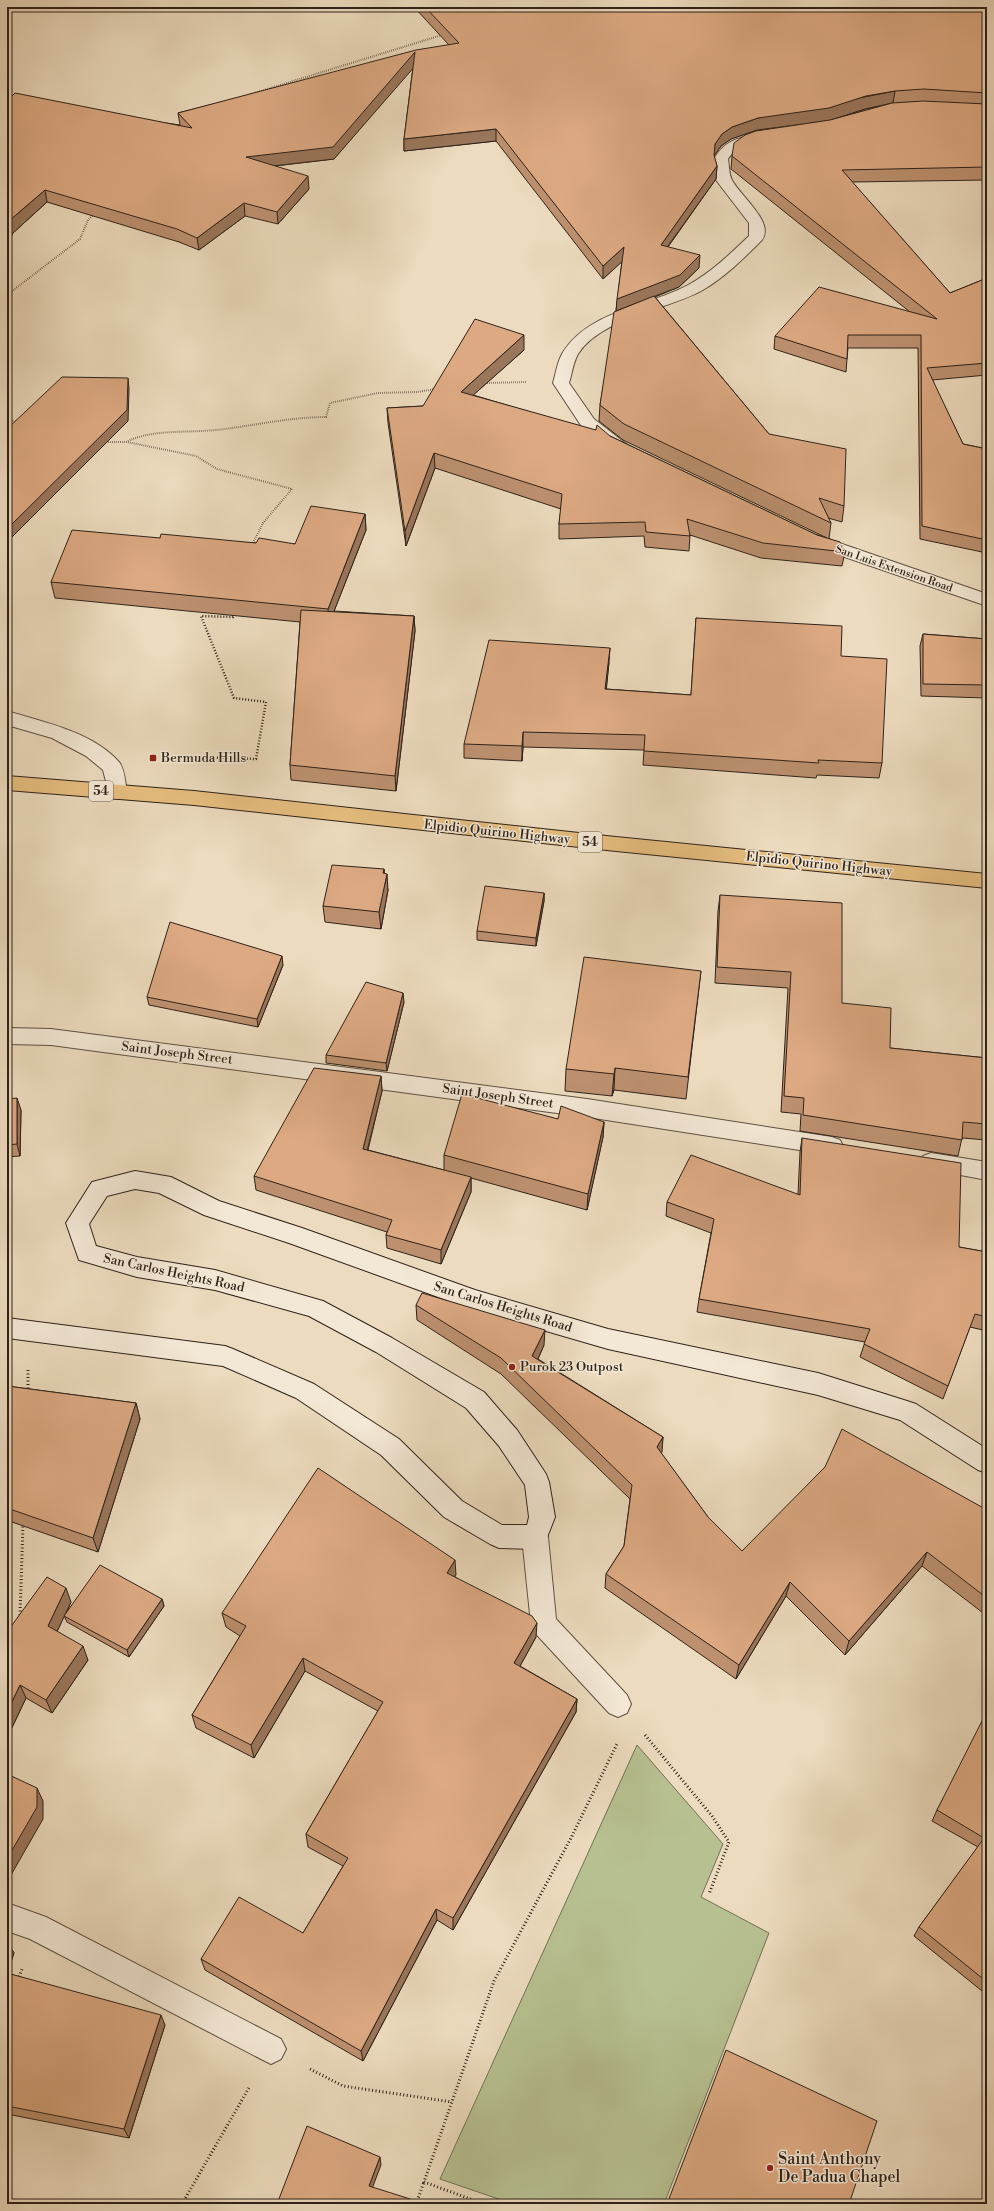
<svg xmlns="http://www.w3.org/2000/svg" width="994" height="2211" font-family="'Libre Bodoni',serif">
  <rect width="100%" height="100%" fill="#ecdbbe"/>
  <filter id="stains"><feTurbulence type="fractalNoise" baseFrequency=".005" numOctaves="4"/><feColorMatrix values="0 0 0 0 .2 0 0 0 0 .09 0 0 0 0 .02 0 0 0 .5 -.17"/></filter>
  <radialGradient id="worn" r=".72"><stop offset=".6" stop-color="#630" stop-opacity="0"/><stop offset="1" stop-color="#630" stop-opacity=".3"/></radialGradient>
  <path fill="#b7c091" stroke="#727155" d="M637,1745L723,1844L701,1897L769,1933L664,2204H513L440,2179Z"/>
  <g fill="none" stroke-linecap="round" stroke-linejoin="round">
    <g stroke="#5e5042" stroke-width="2">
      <path id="lane" d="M535,1525L544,1529L548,1537L556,1619L627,1695L631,1704L627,1713L618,1717L609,1713L535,1633L531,1624L522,1537L526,1529Z"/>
    </g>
    <g stroke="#5e5042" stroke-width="2">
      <path id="street" d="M761,133L766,134L768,137L766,140C752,144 737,145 728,159C729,165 729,175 732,180C740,196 775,222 762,240C744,258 724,278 701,291C666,310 601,318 578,354C573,363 572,374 569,383L594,419L630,447L627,451H615L582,427L553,383C556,373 557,363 562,354C588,310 649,307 690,284C713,271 731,253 749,236V223L716,180L714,159C726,139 739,138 761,133Z
        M816,535L987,594V606L810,545L807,541L810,537Z
        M7,711C43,722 93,732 119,762C125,769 125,783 127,792L124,797L117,799L110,797L103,770L86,756L52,738L7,725Z
        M7,1028L51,1029L587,1099L832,1137L840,1140L843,1146L840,1152L832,1155L587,1117L267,1074L51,1045L7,1044Z
        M931,1153L987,1162V1180L923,1168L920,1162L923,1156Z
        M7,1903L46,1917L281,2039L286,2049L281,2059L271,2064L261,2059L30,1939L7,1931Z"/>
    </g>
    <g stroke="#2e2219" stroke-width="2">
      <path id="secondary" d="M135,1171L171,1177L219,1201L302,1228L475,1290L608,1329L818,1373L907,1401L916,1404L987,1449V1473L978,1470L900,1420L818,1395L608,1349L474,1310L289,1243L204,1215L159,1193L135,1189L107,1196L89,1224L96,1246L137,1257L215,1270L323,1301L392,1338L484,1392L517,1430L546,1474L549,1482L555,1517L544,1545L535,1549L499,1548L490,1544L444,1517L381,1455L296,1398L223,1366L7,1338V1318L225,1346L233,1349L314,1384L399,1439L462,1501L502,1525H527L529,1517L525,1485L499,1446L466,1408L376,1352L309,1316L215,1290L137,1277L79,1260L66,1223L92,1182Z"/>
    </g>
    <g stroke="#2e2219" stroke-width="2">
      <path id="highway" d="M7,776L194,791L616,837L987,874V888L616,851L194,805L7,790Z"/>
    </g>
    <path stroke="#2e2219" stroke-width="2" stroke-dasharray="0.5 1.5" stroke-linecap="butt" d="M248,95L442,35
      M7,295L80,239L88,220L94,214
      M485,383L526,382
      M7,419L18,422
      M128,441C154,429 187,433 216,430C253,426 289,417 326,417L330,403L378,393L417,392L436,389
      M104,442H127L196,456L217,469L292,489L263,523L252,545"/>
    <path stroke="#2e2219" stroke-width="2.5" stroke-dasharray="1 2" stroke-linecap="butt" d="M197,762L198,757L256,759L266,702L234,698L201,616L233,617L234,613"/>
    <path stroke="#2e2219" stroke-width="3" stroke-dasharray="1 2.5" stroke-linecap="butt" d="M28,1370V1391
      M20,1615L23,1524
      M645,1735L712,1816L729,1842L709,1894
      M18,1980L22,1969
      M310,2069L343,2086L452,2102
      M182,2204L250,2086
      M416,2204L424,2182
      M484,2204L424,2182L494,1981L571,1838L617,1744"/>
    <use href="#lane" fill="#f3e8d5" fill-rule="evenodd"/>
    <use href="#street" fill="#f3e8d5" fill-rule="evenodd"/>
    <use href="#secondary" fill="#f3e8d5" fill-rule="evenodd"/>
    <use href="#highway" fill="#e6be7f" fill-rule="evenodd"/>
  </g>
  <path fill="#bd9170" stroke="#2e2219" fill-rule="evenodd" d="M414,7H987V180L852,182L950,293L987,278V375L932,380L963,444L987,449V553L920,539L918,348H848L847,359L846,372L774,349L775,336L910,312L731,169L732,156L751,132L731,139L721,146L714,156L717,166L716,179L668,247L699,268L679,287L655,297L769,434L844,506L842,522L828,518L831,523L829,538L845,552L842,566L761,558L690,535L689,551L645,547L644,536L559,539V524L561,509L435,468L406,546L388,423L387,408L423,406L524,350L473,395L610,436L817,535L827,538L623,440L599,421L600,405L616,311L622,261L603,279L496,141L404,151V139L413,67L334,159L275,166L309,189L278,224L245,216L199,250L179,242L47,202L13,233L7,101L180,125L178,113L449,45ZM886,105L829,120L865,109Z
    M365,514L366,530L334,611L414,616L415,631L396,791L291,780L290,765L300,622L55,598L51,582L160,538L256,543L295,544Z
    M696,618L841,656L882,763L879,778L817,775L816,778L643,765L644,750L523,747L522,761L464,758V744L609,662L606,689L691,695Z
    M923,634L987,639V698L921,696L920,646Z
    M384,869V873L388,890L381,929L325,922L323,906Z
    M544,893V901L536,946L477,940V931Z
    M720,895L842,1003L890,1048L987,1058V1140L962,1138L958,1156L800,1131L801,1114L781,1112L788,988L715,983L718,911Z
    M283,965L258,1027L149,1005L147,997Z
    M701,971L686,1099L614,1090L612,1096L565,1091L566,1069Z
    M404,1002L387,1071L326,1063V1055Z
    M381,1076L382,1091L368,1150L444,1170V1155L558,1119L604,1122L603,1137L587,1210L471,1178V1192L441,1264L387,1248L386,1235L387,1232L256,1190L254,1176Z
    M7,1099L21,1110L20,1156L7,1157Z
    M802,1138L959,1247L987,1252V1331L970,1327L943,1399L860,1357L865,1342L697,1312L699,1299L711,1233L666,1216L667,1202L798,1194L800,1152Z
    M416,1305L544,1345L538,1359L663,1437L661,1453L708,1517L742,1551L987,1510V1616L922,1566L845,1655L786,1596L736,1679L605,1588L606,1574L624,1546L630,1499L501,1374L417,1320Z
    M7,1386L136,1403L140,1419L98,1552L12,1522L7,1524Z
    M456,1575L454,1576L536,1637L520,1666L577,1699L576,1712L453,1930L437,1920L363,2061L205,1970L201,1959L303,1933L343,1866L308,1847L306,1834L378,1711L305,1671L254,1758L196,1728L192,1715L240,1636L226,1627L222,1613Z
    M162,1599L164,1606L129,1657L67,1622L64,1616L57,1632L88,1660L52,1713L26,1698L7,1738V1632L71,1602L66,1614Z
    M987,1719V1995L914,1936L919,1927L978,1847L932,1821L937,1810Z
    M7,1941L14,1953L7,1973L165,2025L129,2138L7,2114Z"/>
  <path fill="#9a765b" stroke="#2e2219" d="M415,52L416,65L334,159L247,169L246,157Z
    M895,91L893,103L865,109L828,121L757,130L731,139L721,146L714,156V155L715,144L722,134L732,127L758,118Z
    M496,129V141L404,151V139Z
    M717,166L716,179L660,257L661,245Z
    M308,176L309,189L278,224L277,212Z
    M45,190L47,202L13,233L7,246V228L10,220Z
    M244,203L245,216L199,250L197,238Z
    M624,247V260L603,279V266Z
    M700,255L699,268L679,287L616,311L617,299Z
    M524,335V350L461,406V392Z
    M128,378L129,389L128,421L7,542V529Z
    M434,453L435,468L406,546L405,531Z
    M365,514L366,530L329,624L328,609Z
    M414,616L415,631L396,791L395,776Z
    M610,648L609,662L605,704V689Z
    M523,732V747L522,761V746Z
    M384,869L385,884L387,874L388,890L381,929L379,912Z
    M544,893V901L536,946V938Z
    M282,956L283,965L258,1027L257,1019Z
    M403,993L404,1002L387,1071L386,1063Z
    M7,1050L9,1057L7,1076Z
    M615,1068L614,1090L612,1096L614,1074Z
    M381,1076L382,1091L364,1163L363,1149Z
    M17,1098L21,1110L20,1156L17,1144Z
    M604,1122L603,1137L587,1210L588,1194Z
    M471,1177V1192L441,1264V1250Z
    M545,1330L544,1345L532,1372V1356Z
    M136,1403L140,1419L98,1552L93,1538Z
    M663,1437L662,1452L655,1462L657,1447Z
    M7,1509L12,1522L7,1524Z
    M927,1552L922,1566L845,1655L849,1641Z
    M455,1560L456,1575L448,1587L447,1573Z
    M790,1582L786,1596L736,1679L739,1665Z
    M66,1588L71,1602L53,1640L48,1626Z
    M162,1599L164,1606L129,1657L127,1650Z
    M537,1623L536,1637L514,1677V1663Z
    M83,1646L88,1660L52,1713L46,1700Z
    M303,1658L305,1671L254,1758L251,1745Z
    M20,1685L26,1698L7,1738V1712Z
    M577,1699L576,1712L453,1930V1918Z
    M37,1788L43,1801V1819L7,1882V1859Z
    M436,1909L437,1920L363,2061L361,2051Z
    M7,1942L14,1953L7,1974Z
    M161,2015L165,2025L129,2138L124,2129Z
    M380,2157L381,2165L370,2194L369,2186Z"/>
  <path fill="#dca982" stroke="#2e2219" d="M425,7H987V93L924,89L895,91L866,96L829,108L758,118L732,127L722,134L715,144L714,155L717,166L661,245L700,255L680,275L617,299L624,247L603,266L496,129L404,139L415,52L333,147L246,157L308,176L277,212L244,203L197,238L177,229L45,190L10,220L7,228V101L15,93L192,128L178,113L416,50L459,43Z
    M923,101L987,104V167L842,170L950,293L987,278V363L927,368L963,444L987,449V540L922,526L921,335H848L847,359L775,336L819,287L937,319L732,156L734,143L745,135L756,131L830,120L892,103Z
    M654,296L769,434L846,449L844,506L819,498L831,523L624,424L600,405L614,312Z
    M475,319L524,335L461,392L596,430L597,425L610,436L817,535L840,542L845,552L763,543L687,519L690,536L646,532L645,522L559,524L562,494L434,453L405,531L387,408L423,406Z
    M62,377L128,378L127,410L7,529V429Z
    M311,506L365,514L328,609L51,582L72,530L160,538L161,534L256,543L259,538L295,544Z
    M301,610L414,616L395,776L290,765Z
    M696,618L842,626L841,656L887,659L882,763L818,760L819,763L644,751L645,735L523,732L522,746L464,744L489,640L610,648L605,689L691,695Z
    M923,634L987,639V685L923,684Z
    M332,865L384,869L383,873L387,874L379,912L323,906Z
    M485,886L544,893L536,938L477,931Z
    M720,895L842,903V1003L891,1008L890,1048L987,1058V1124L963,1122L962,1140L803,1115L804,1098L784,1096L791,972L717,967Z
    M170,922L282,956L257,1019L147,997Z
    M584,957L701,971L688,1077L615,1068L614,1074L566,1069Z
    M366,982L403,993L386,1063L326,1055Z
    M314,1068L381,1076L363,1149L471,1177L441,1250L386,1235L392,1220L254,1176Z
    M462,1094L558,1119L561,1106L604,1122L588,1194L444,1155Z
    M17,1098V1144L7,1145V1099Z
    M802,1138L961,1163L959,1247L987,1252V1317L975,1314L948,1386L864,1344L870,1329L699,1299L714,1219L667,1202L691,1155L800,1195Z
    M422,1293L545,1330L532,1356L663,1437L657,1447L708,1517L742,1551L825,1467L842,1429L987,1510V1598L927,1552L849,1641L790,1582L739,1665L606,1574L624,1546L632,1485L501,1358L416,1305Z
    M7,1386L136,1403L93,1538L7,1508Z
    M318,1468L455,1560L447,1573L532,1616L537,1623L514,1663L577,1699L453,1918L436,1909L361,2051L201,1959L239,1897L303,1933L348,1858L306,1834L383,1702L303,1658L251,1745L192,1715L246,1626L222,1613Z
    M100,1565L162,1599L127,1650L64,1616Z
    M47,1577L66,1588L48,1626L83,1646L46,1700L20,1685L7,1712V1632Z
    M984,1717L987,1719V1982L919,1927L984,1838L937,1810Z
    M7,1774L37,1788V1807L7,1859Z
    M7,1973L161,2015L124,2129L7,2106Z
    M726,2050L877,2121L849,2204H667Z
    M307,2126L380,2157L369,2186L426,2204H277Z"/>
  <g fill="#8f2418" stroke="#f3e8d5" stroke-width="1.5">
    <rect x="149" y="754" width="8" height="8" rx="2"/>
    <circle cx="512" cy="1367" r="4"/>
    <circle cx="770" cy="2168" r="4"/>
  </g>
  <g text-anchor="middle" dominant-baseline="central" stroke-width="3" stroke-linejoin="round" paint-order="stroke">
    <g font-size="11" fill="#2e2219" stroke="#f3e8d5">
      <text transform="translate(894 569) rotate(19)">San Luis Extension Road</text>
    </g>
    <g fill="#f3e8d5" stroke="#695d51" stroke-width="1">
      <rect x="89" y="781" width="24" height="20" rx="3"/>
      <rect x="578" y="832" width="24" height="20" rx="3"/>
    </g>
    <g font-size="12" font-weight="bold" fill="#2e2219">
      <text x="101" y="791">54</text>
      <text x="590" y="842">54</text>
    </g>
    <g font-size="13" fill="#2e2219" stroke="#f3e8d5" text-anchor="start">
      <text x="161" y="758">Bermuda Hills</text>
      <text x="520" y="1367">Purok 23 Outpost</text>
    </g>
    <g font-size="13" fill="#2e2219" stroke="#f3e8d5">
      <text transform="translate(497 832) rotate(6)">Elpidio Quirino Highway</text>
      <text transform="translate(819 864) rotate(6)">Elpidio Quirino Highway</text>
      <text transform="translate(177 1053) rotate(7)">Saint Joseph Street</text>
      <text transform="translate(498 1096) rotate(8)">Saint Joseph Street</text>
      <text transform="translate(174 1273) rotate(12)">San Carlos Heights Road</text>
      <text transform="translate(503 1307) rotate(17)">San Carlos Heights Road</text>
    </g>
    <g font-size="16" fill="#2e2219" stroke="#f3e8d5" text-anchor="start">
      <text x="778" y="2159">Saint Anthony<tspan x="778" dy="18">De Padua Chapel</tspan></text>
    </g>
  </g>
  <rect width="994" height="2211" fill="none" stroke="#ecdbbe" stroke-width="24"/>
  <rect x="8" y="8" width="978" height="2195" fill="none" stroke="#2e2219" stroke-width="2"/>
  <rect x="12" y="12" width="970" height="2187" fill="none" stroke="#2e2219"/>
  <rect width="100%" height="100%" filter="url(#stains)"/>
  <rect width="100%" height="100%" fill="url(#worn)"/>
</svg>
